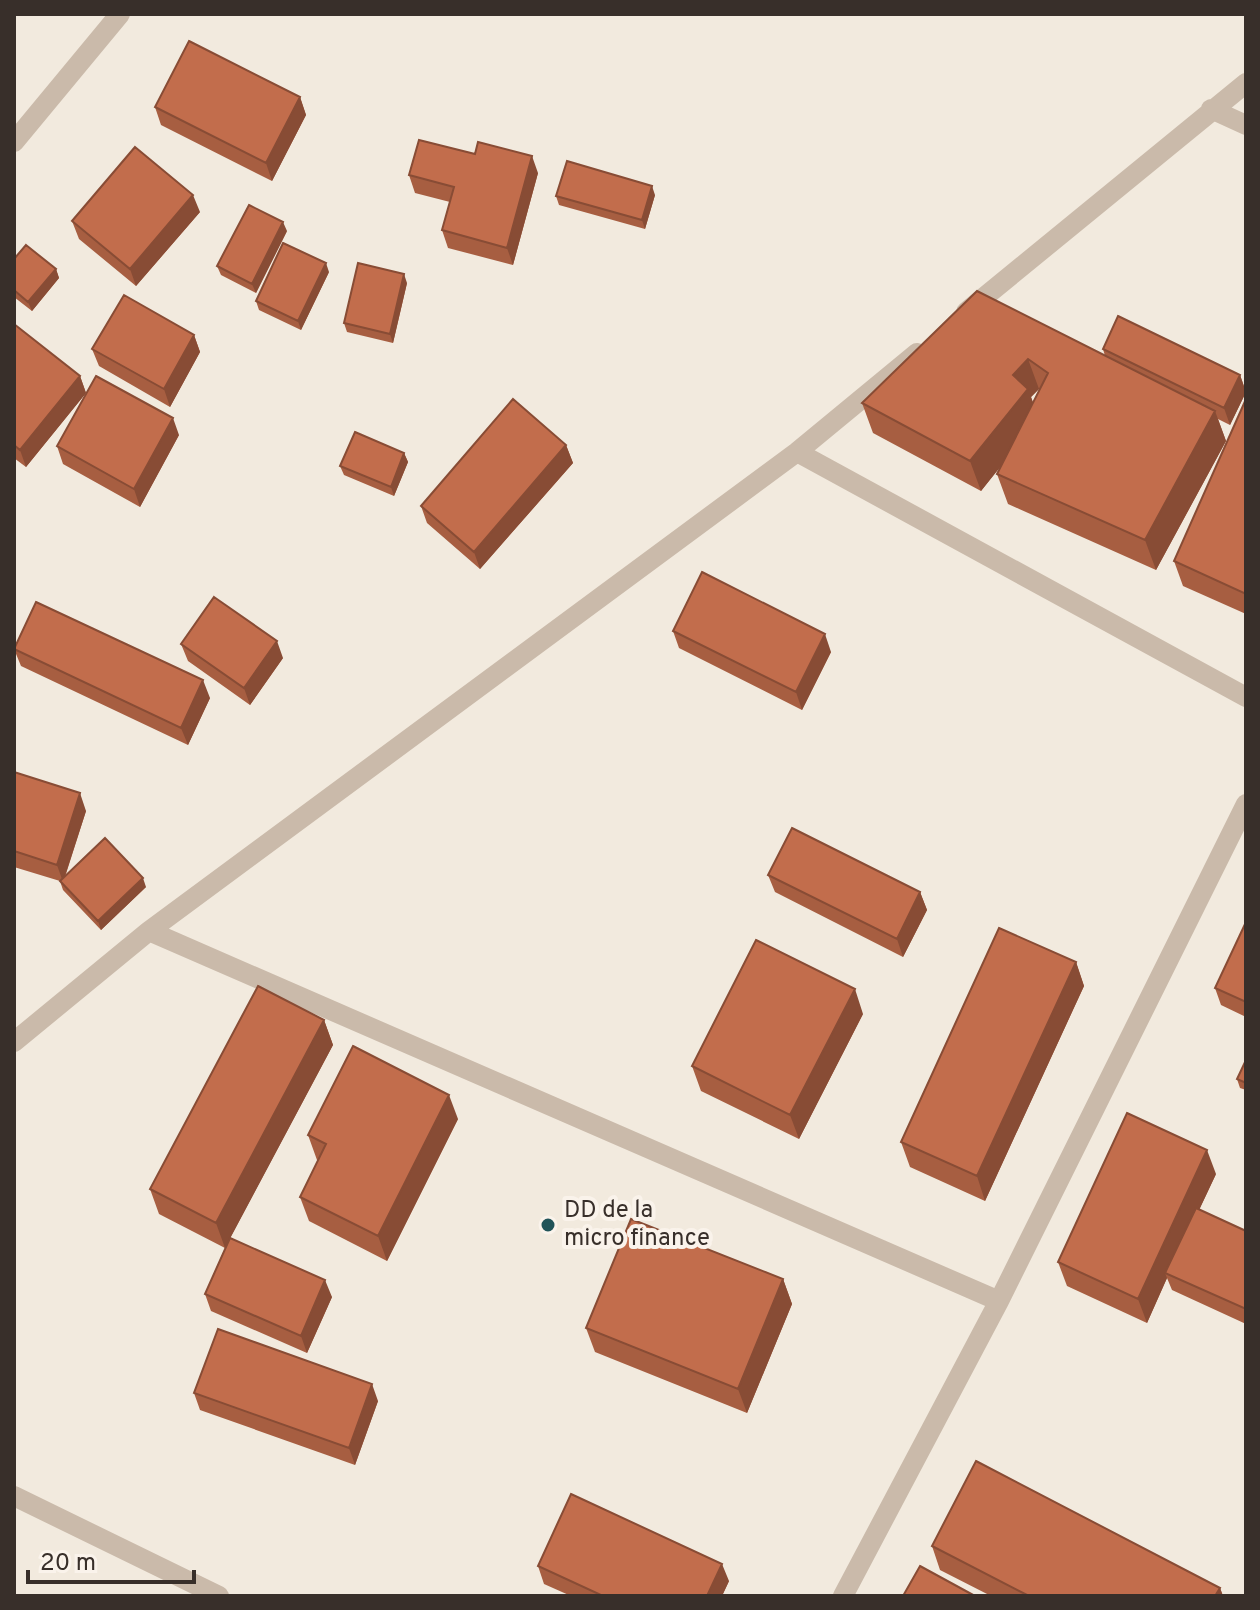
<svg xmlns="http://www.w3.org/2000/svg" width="1260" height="1610" font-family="Overpass,sans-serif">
  <rect width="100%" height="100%" fill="#f2eade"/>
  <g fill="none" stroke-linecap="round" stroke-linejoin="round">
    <path stroke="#cabaaa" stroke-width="20" d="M1211,109L1246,125
      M14,142L120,14
      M966,312L1246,83
      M797,452L1246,697
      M149,931L999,1301
      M14,1042L149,931L797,452L917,353
      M14,1496L219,1596
      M843,1596L999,1301L1246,804"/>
  </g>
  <path fill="#a75e41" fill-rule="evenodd" d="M300,97L306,115L272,181L161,125L155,107Z
    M538,173L513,265L448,248L442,230L450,202L415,193L409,175Z
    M655,195L645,229L559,205L556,196Z
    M200,212L136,286L79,239L72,221Z
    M287,231L256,293L221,275L217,266Z
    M14,259L56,269L59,278L32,311L14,297Z
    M329,272L301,330L259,310L256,301Z
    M407,283L393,343L347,332L344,323Z
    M977,291L1105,356L1103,349L1240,375L1246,392L1230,425L1218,419L1226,441L1156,570L1008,504L997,474L1002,464L981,491L873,433L862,403ZM1039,389L1040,390L1033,403L1031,397Z
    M14,324L80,376L86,393L26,467L14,458Z
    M194,335L200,352L170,407L99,366L92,349Z
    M1246,399V614L1183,586L1174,561Z
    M179,435L140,507L63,464L57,446Z
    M566,445L573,463L480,569L427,523L421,506Z
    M404,453L408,462L394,496L344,475L340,466Z
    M673,631L831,652L802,710L679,648Z
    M181,644L283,658L250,705L188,661Z
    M14,649L210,698L188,745L21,666Z
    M14,772L86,811L65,877L146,887L101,930L63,890L60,881L14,867Z
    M768,875L920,892L927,910L903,957L775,892Z
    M1246,922V1017L1221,1005L1215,988Z
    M1076,962L1084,986L985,1201L910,1167L901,1142Z
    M863,1014L799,1139L701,1091L692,1066Z
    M324,1020L333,1045L230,1238L332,1297L307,1353L211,1311L205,1294L225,1248L159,1214L150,1189Z
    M1246,1060V1090L1240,1088L1237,1079Z
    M458,1119L387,1261L309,1221L300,1197L318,1160H317L308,1135Z
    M1216,1174L1199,1210L1246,1231V1324L1172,1290L1167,1278L1147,1323L1067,1286L1058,1262Z
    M783,1279L792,1304L747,1413L595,1352L586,1328Z
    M194,1393L378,1401L355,1465L200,1410Z
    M932,1546L1220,1588L1223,1596H991L940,1570Z
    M538,1566L729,1581L722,1596H571L544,1584Z"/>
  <path fill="#884c35" d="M300,97L306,115L272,181L266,163Z
    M532,156L538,173L513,265L507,248Z
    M652,186L655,195L645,229L642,220Z
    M193,195L200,212L136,286L130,269Z
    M283,222L287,231L256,293L252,284Z
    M326,263L329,272L301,330L298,321Z
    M56,269L59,278L32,311L28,302Z
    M404,274L407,283L393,343L390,334Z
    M194,335L200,352L170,407L164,389Z
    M1028,359L1039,389L1031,397L1039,419L981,491L970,461L1013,375Z
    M1240,375L1246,392L1230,425L1224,408Z
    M80,376L86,393L26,467L20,450Z
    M1215,411L1226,441L1156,570L1145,540Z
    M173,418L179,435L140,507L134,489Z
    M566,445L573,463L480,569L474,552Z
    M404,453L408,462L394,496L391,487Z
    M825,634L831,652L802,710L796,692Z
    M277,641L283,658L250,705L244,688Z
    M203,680L210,698L188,745L181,728Z
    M80,793L86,811L63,882L57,865Z
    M143,878L146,887L101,930L98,921Z
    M920,892L927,910L903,957L897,939Z
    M1076,962L1084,986L985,1201L977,1176Z
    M855,989L863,1014L799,1139L790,1115Z
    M324,1020L333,1045L225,1248L216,1223Z
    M449,1095L458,1119L387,1261L378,1236Z
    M1207,1150L1216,1174L1169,1274L1165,1273L1167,1278L1147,1323L1138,1299Z
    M783,1279L792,1304L747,1413L738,1389Z
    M325,1280L332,1297L307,1353L301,1336Z
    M372,1384L378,1401L355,1465L349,1448Z
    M722,1564L729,1581L722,1596H707Z
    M1220,1588L1223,1596H1215Z"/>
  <path fill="#c26d4c" stroke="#884c35" stroke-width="2" d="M189,41L300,97L266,163L155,107Z
    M419,140L475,154L478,142L532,156L507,248L442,230L454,187L409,175Z
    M135,147L193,195L130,269L72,221Z
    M567,161L652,186L642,220L556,196Z
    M249,205L283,222L252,284L217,266Z
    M283,243L326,263L298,321L256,301Z
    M26,245L56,269L28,302L14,290V259Z
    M358,263L404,274L390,334L344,323Z
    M977,291L1215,411L1145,540L997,474L1048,373L1028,359L1013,375L1028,389L970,461L862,403Z
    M124,295L194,335L164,389L92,349Z
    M1118,316L1240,375L1224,408L1103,349Z
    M14,324L80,376L20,450L14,445Z
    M96,376L173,418L134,489L57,446Z
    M513,399L566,445L474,552L421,506Z
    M1246,399V594L1174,561Z
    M355,432L404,453L391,487L340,466Z
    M702,572L825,634L796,692L673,631Z
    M214,597L277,641L244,688L181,644Z
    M36,602L203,680L181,728L14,649Z
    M14,772L80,793L57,865L14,851Z
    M792,828L920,892L897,939L768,875Z
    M105,838L143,878L98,921L60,881Z
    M1246,922V1002L1215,988Z
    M999,928L1076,962L977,1176L901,1142Z
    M756,940L855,989L790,1115L692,1066Z
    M258,986L324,1020L216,1223L150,1189Z
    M353,1046L449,1095L378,1236L300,1197L326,1144L308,1135Z
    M1246,1060V1083L1237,1079Z
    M1127,1113L1207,1150L1138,1299L1058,1262Z
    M1196,1208L1246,1231V1309L1165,1273Z
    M631,1219L783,1279L738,1389L586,1328Z
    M230,1238L325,1280L301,1336L205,1294Z
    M218,1329L372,1384L349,1448L194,1393Z
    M976,1461L1220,1588L1215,1596H1029L932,1546Z
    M571,1494L722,1564L707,1596H603L538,1566Z
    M920,1566L975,1596H903Z"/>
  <circle fill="#205358" stroke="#faf3eb" stroke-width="3" cx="548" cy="1225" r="8"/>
  <g text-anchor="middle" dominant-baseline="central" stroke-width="8" stroke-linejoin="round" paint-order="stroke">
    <g font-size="24" fill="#382f2a" stroke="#faf3eb" text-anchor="start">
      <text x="564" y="1211">DD de la<tspan x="564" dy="28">micro finance</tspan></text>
    </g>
  </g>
  <rect width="1260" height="1610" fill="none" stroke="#382f2a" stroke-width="32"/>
  <path d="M28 1570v12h166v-12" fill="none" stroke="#382f2a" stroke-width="4"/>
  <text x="40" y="1570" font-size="24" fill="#382f2a" stroke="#faf3eb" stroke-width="6" paint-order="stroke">20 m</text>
</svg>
